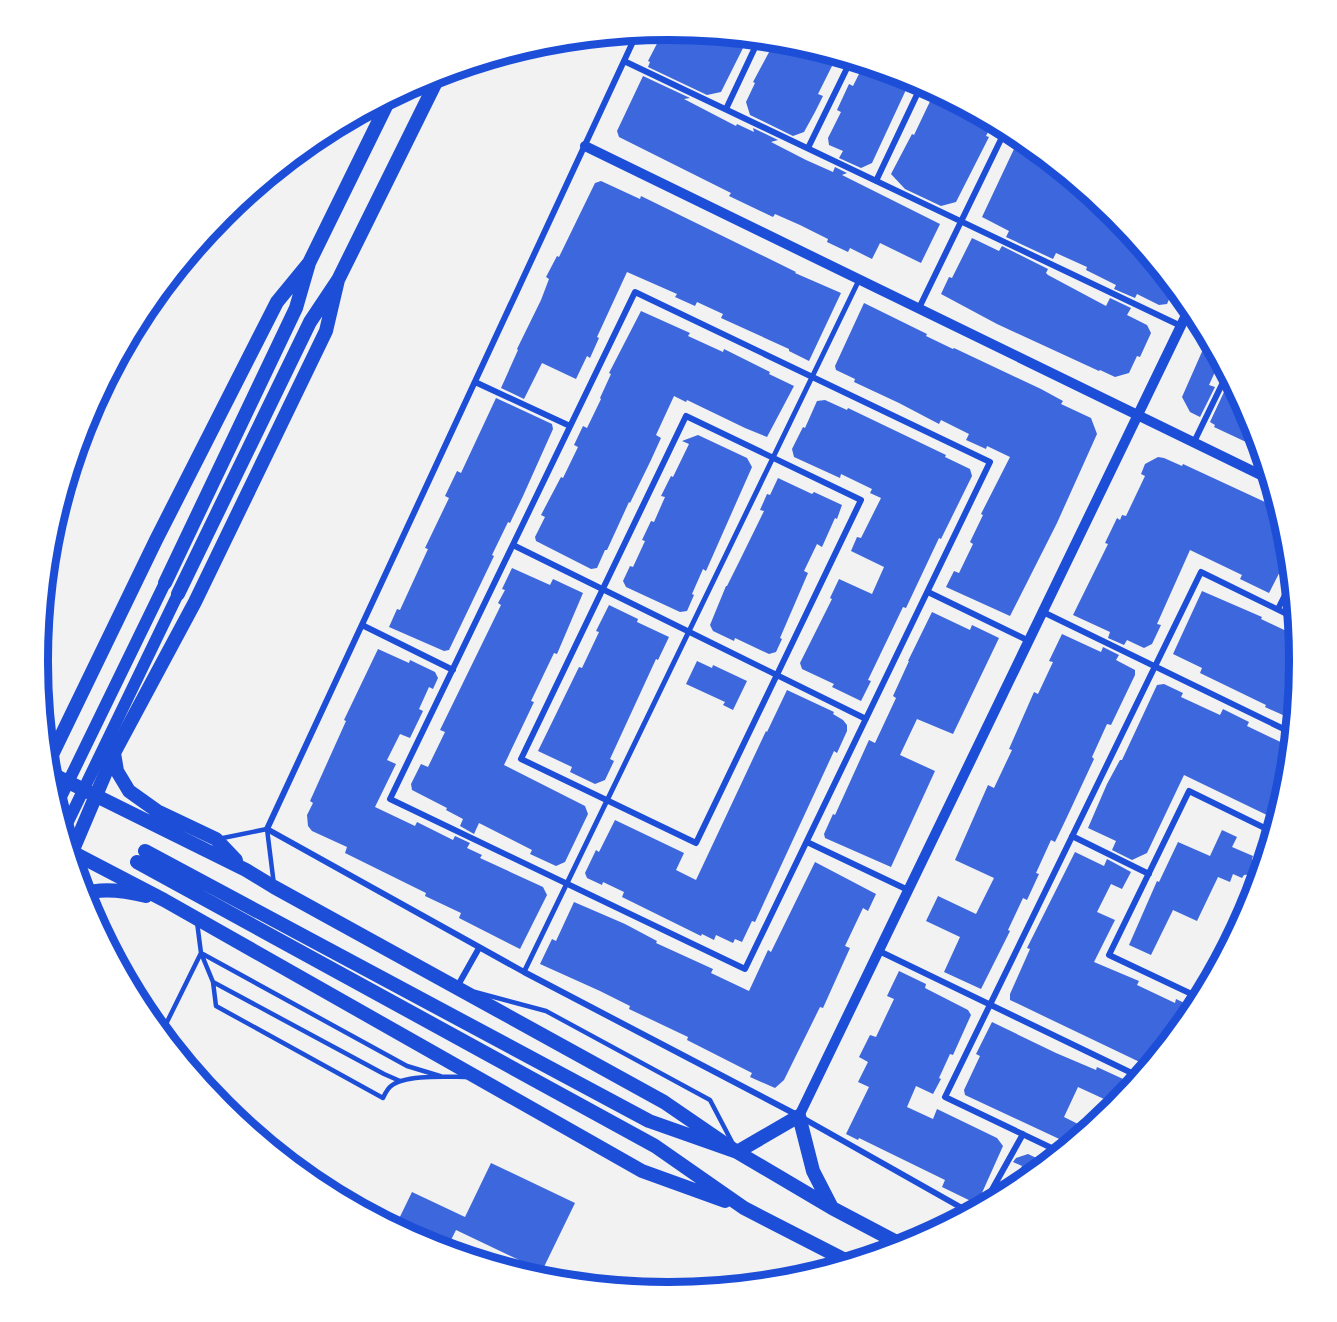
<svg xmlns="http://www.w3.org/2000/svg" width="1337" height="1322" font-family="Roboto,sans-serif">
  <rect width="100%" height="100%" fill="#f2f2f2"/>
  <path fill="#3d67dc" d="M664,30H669L748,38L721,92L707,95L648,67L650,62L648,61Z
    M775,41L792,42L837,56L818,94L823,96L815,112L804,132L793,136L750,115L746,102L755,83L753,82Z
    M864,64L911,79L872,163L861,168L839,158L843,151L829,145L828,138L841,112L837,110L849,84L853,86Z
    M643,76L690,98L684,99L736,126L737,124L754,132L753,128L778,140L771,142L806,160L833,172L835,167L847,173L842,175L940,224L921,263L880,243L872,259L850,248L848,252L827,242L828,239L800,225L775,214L773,217L729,196L731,193L619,137L617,131Z
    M935,91L993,122L986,136L989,137L956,202L941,206L905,189L891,174L912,134L914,135Z
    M1014,149L1063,172L1115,215L1174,288L1167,304L1159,305L1137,294L1135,298L1114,289L1116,285L1086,270L1087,267L1056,253L1053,259L1006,237L1009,231L982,217Z
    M601,181L640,199L641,196L796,272L795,273L841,293L809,361L789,351V349L721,318L723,314L697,302L695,306L675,297L677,294L627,272L597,337L599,338L590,358L587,356L576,379L542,363L524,399L501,388L518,350L517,349L541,300L549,279L546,277L557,256L559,257L595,183Z
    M972,238L999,251L1002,246L1048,269L1046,273L1048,275L1106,306L1110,298L1131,308L1127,315L1147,325L1151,333L1140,357L1137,356L1129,373L1115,377L1100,370L1099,371L997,324L941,294L949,277L952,278Z
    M864,303L927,334L926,336L953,349L954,348L1041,389L1063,401L1061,404L1091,418L1097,434L1057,523L1010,616L946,587L954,571L959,573L973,544L970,542L983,515L981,514L1010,457L987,446L986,449L966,440L969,434L941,420L939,424L899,403L854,382L855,379L836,370L835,366Z
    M641,311L690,333L688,336L723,352L724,349L770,372L769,374L794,386L767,437L745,428L687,400L686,402L674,396L656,435L661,438L651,460L630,503L629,502L607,550H605L597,568L591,569L536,541L535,537L545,517L541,515L561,477L563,478L578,447L574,445L583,426L587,428L601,399L600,398L611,374L609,373Z
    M1208,338L1220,361L1209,385L1215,387L1200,417L1190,412L1182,397Z
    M1233,386L1252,420L1261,449L1214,427L1215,425L1210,422L1224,392L1229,394Z
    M496,398L552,424L553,429L523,496L510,523L508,522L492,555L494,556L449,650L444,651L389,627L397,609L400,610L428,549L425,548L449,498L445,496L457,471L461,473Z
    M825,400L847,410L848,408L946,455L945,457L970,469L972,476L941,539L939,538L906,608L903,607L868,680L871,681L861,701L832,687L834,684L802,669L800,663L832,599L830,598L839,579L872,594L884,567L851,551L857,537L861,538L881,498L870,493L872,489L841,474L840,478L794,457L792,449L803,427L805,428L817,401Z
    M698,435L747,458L752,467L706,571L703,569L692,594L694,595L687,611L680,612L626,587L623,581L630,566L633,567L645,541L642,540L651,521L654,522L665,497L661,496L671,476L673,477L689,444L682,441Z
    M1158,457L1164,458L1182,466L1183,464L1278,508L1287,538L1289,554L1269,593L1240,579L1242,575L1190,550L1157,624L1161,625L1152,644L1144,648L1127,640L1124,645L1108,638L1110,632L1073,615L1108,544L1105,543L1117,518L1120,520L1122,515L1126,516L1145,476L1141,474L1145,464Z
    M778,478L812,494L814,492L842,505L837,519L835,518L822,547L817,544L804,571L808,573L780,638L782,639L776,652L769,654L735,638L734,641L713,631L710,625L726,586H727L739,562L764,511L760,510L767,494L770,495Z
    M512,568L550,585L553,579L583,593L557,654L554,653L531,701L534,702L504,765L585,806L588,814L565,862L556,866L530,854L532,850L479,823L474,834L460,826L463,819L446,810L447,808L412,790L411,784L421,764L428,767L445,732L440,730L501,605L498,603L505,590L502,589Z
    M1202,591L1262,617L1261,619L1297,636L1299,661L1294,720L1265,707L1266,705L1200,673L1202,668L1173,654Z
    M609,605L638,619L637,622L669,637L658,660L656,659L610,759L614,761L605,780L595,784L570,772L572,767L538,751L579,667L582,668L599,632L596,631Z
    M932,612L970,630L972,625L999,638L953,734L917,719L900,755L935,771L891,867L825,838L824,834L833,814L835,815L869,740L875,743L896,698L893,696L909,661H908Z
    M1062,634L1101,652L1103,647L1119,655L1116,660L1135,670V675L1111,725L1107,724L1092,757L1094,759L1067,817L1055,842L1051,840L1036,873L1039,874L1027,900L1023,898L1008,930L1010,931L981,989L944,972L960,937L926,921L938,896L976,914L994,878L955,860L988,785L994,788L1012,750L1009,749L1034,692L1038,694L1053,662L1049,661Z
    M378,649L409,663L410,660L435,672L438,678L433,689L429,687L419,709L423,711L410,738L400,734L387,760L396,764L375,807L415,826L417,822L453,840L455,836L470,843L467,848L482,855L480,858L543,887L547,895L520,949L459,918L461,913L425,896L426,893L345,853L347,847L312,831L308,826L307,815L313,803L310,801L346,721L344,720Z
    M697,661L712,668L713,665L747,681L733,710L723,705L725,702L686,684Z
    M1164,684L1183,693L1181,697L1220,715L1223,709L1249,722L1247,726L1291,747L1287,784L1277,820L1184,775L1147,853L1132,860L1112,850L1116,841L1088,828L1107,784L1120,760H1122L1157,685Z
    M787,690L834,712L833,714L843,720L847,725V731L837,753L834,751L755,922L752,921L742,942L735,939L733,943L716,935L714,940L702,934L701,936L622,897L624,892L603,882L602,885L587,878L585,873L596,850L599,852L615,820L684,853L676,870L696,880L766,731L767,732Z
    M1222,830L1237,837L1232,847L1253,856L1252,859L1257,868L1254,874L1244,875L1242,878L1233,874L1230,882L1218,877L1197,921L1173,910L1151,955L1129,945L1157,881L1159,882L1178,842L1210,856Z
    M1075,852L1104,866L1107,859L1131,872L1122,889L1111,884L1097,912L1115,920L1094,962L1139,981L1137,985L1175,1003L1176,999L1195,1008L1148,1066L1010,1000V994L1030,949L1027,948Z
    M815,862L876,894L868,911L863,908L845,946L850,948L823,1008L820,1007L784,1080L775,1088L750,1077L752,1073L687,1040L688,1037L629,1009L630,1006L600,991L540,964L552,939L556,941L574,902L625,924L657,941L656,943L713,969L711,973L749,991L768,950L771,952Z
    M899,971L926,984L925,988L968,1010L971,1015L953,1055L950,1054L939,1078L941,1079L933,1094L916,1086L907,1107L933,1119L937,1109L997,1138L1003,1146L977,1204L942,1187L945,1180L859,1138L858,1140L846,1134L869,1087L858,1082L868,1062L859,1057L870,1035L876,1037L894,999L887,996Z
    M992,1022L1056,1053L1096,1070L1097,1067L1134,1084L1117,1105L1078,1087L1064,1117L1088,1129L1070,1144L965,1095L964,1090L980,1056L976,1054Z
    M1028,1154L1047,1163L1011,1190L1022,1166L1013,1162L1016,1158Z
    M491,1163L575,1203L542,1271L456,1230L446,1250L427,1244L395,1227L412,1192L465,1217Z"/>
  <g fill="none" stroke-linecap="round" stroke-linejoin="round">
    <path stroke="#1d4ed8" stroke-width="4.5" d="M218,839L267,829L274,885
      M197,922L201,953L213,982L216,1006L383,1098C385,1094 387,1089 391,1086C405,1074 448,1077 467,1077
      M213,982L384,1074L400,1081
      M475,992L546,1011L710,1100L733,1144
      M157,1027L166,1024L201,953L407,1066L440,1076"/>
    <path stroke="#1d4ed8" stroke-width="5" d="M524,972L859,280"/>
    <path stroke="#1d4ed8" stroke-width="6" d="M637,33L267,829L524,972L799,1116L969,1212
      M624,61L1181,326
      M726,109L759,39
      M1005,132L1025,141
      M808,148L851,60
      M876,181L922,84
      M635,292L990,462L745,969L390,799Z
      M919,308L1006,129
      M475,382L570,426
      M686,416L861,500L696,843L521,759Z
      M1194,442L1227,374
      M513,545L866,719
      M928,592L1029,641
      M1278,609L1292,581
      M1043,612L1292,733
      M362,625L453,670
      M1072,836L1149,874
      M807,842L908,890
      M879,951L1140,1077
      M457,987L479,948
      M1200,998L1109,955L1189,791L1273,832
      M1060,1152L945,1097L1201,572L1295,618
      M984,1204L1023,1134"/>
    <path stroke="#1d4ed8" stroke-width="10" d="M585,146L1269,479
      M799,1116L1190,307"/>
    <path stroke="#1d4ed8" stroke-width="12" d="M56,807L165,583
      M64,830L178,594"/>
    <path stroke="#1d4ed8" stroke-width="14" d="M165,583L296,308L309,263L390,98
      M178,594L310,322L338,280L440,74
      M114,753L117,771L129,791L157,811L216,839L236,860
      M48,763L156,540L277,302L309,263
      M48,772L246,870L274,887L664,1102L737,1152L832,1208L904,1246
      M70,851L164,900L642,1171L725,1201
      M145,851L649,1121L737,1152L799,1116L813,1171L832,1208
      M72,852L114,753L195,602L326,331L338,280
      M137,862L655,1146L744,1208L849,1262
      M83,894C103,887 126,891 146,896"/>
  </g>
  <path d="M0 0H1337V1322H0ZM668 40H669A620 620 0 0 1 1289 660V662A620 620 0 0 1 669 1282H668A620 620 0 0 1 48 662V660A620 620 0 0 1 668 40Z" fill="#fff" fill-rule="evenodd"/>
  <path fill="none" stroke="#1d4ed8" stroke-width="8" d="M668 40H669A620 620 0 0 1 1289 660V662A620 620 0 0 1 669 1282H668A620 620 0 0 1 48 662V660A620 620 0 0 1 668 40Z"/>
</svg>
